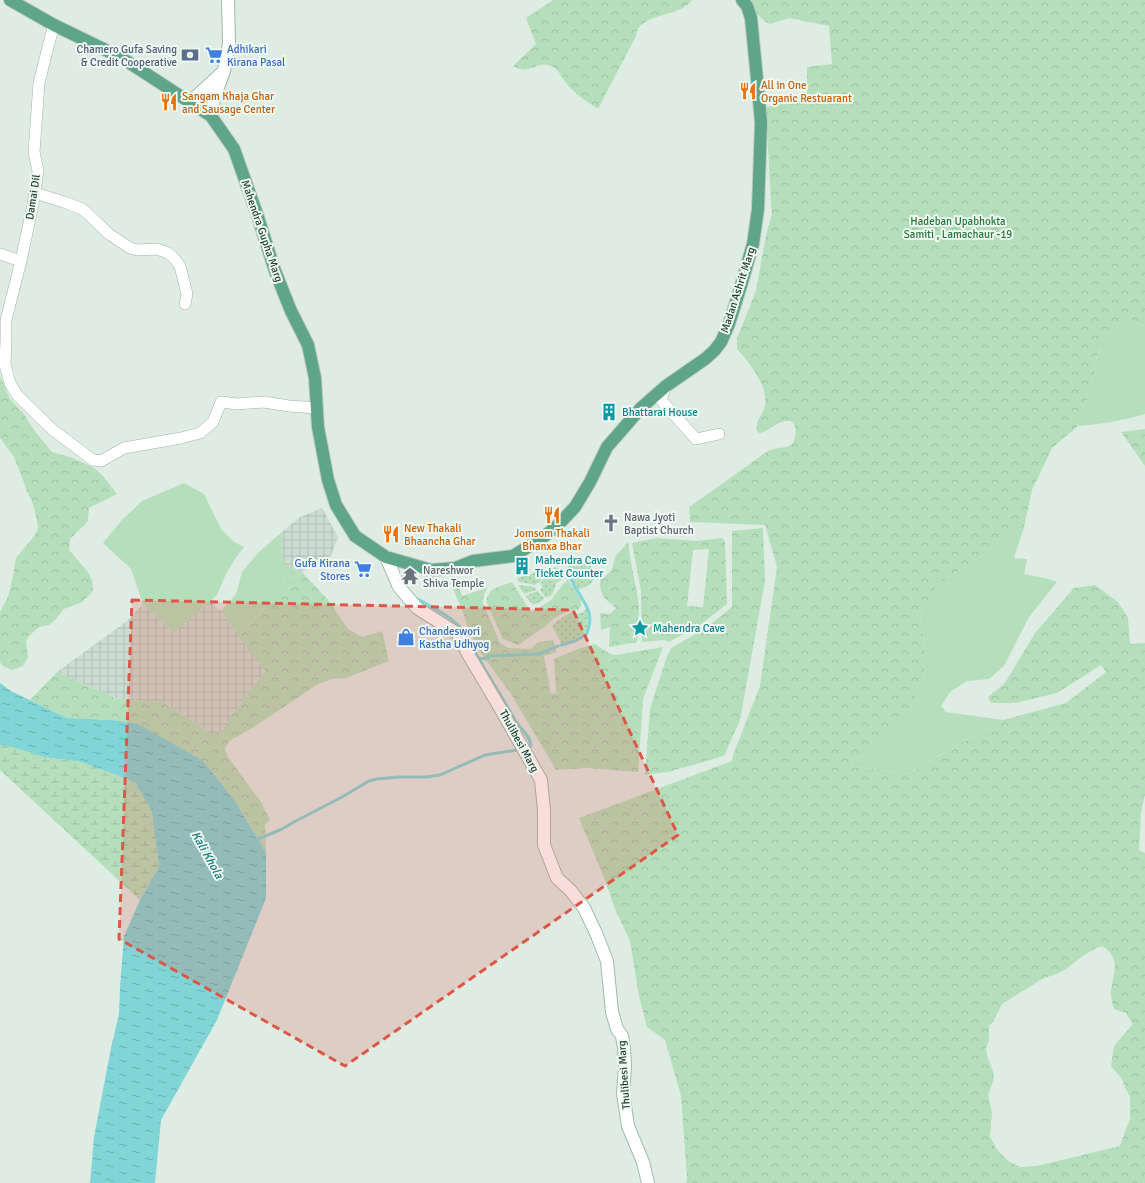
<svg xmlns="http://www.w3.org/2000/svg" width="1145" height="1183" font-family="Signika,sans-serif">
  <defs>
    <pattern id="industrial-grid" width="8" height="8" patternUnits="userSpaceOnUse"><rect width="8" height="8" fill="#cddcd3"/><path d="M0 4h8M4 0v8" fill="none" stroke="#b0beb5"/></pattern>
    <pattern id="forest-crowns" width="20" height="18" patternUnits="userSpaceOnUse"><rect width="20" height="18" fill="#b5dfbb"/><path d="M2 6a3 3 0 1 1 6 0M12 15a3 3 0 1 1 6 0" fill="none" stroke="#9bc0a1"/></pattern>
    <pattern id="wetland-marsh" width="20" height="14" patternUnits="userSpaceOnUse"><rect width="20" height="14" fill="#b5dfbb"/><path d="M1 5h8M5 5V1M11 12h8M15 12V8" fill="none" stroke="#9bc0a1"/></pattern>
    <pattern id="park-dots" width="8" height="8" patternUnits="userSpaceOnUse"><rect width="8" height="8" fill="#b5dfbb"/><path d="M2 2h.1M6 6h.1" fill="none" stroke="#9bc0a1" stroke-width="1.8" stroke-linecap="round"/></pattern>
    <pattern id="water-ripples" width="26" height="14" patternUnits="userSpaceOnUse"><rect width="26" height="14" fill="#81d5d6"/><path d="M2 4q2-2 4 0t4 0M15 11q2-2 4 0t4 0" fill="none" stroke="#69aeae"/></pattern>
  </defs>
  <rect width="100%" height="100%" fill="#dfece4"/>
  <path fill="url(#industrial-grid)" d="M322,508L338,537L331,556L302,572L284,564L281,548L283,531L300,517Z
    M210,601L221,611L265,671L236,709L222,731L211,734L197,723L162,702L117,699L57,672L127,621L143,604L174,633Z"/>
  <path fill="#b5dfbb" d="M1127,318L1145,327V414C1122,421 1102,424 1078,426L1092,385L1097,355L1111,334Z
    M184,483L204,494L221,529L234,542L244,547L235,559L226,574L217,595L174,633L143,604L131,569L103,543L122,520L142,501Z
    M1024,527L1014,558L1027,559L1024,574L1045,578L1057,582L1029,617L1004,666L989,679L967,681L950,692L941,706L946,712L1003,720L938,756L908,774L851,766L886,737L923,678L926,655L920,613L937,585L980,557L997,544Z
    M283,531L281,548L284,564L302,572L287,581L252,622L238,636L221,611L236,594L242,572L258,553Z"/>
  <path fill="url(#forest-crowns)" fill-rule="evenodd" d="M553,0H692C681,18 638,12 636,36L598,109C588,102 575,95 567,84C562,78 559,69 551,66C536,60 531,76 513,66L536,44L526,18Z
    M748,0H1145V327L1127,318L1111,334L1097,355L1092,385L1078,426L1052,448L1032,490L1024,527L997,544L980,557L937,585L920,613L926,655L923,678L910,707L886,737L851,766L908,774L938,756L1003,720L1066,703L1106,672L1101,665L1057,693L1015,703H991L988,697L1005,683L1035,633L1074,588L1095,585L1118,602L1128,618L1130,644L1145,643V795L1141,812L1139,850L1145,853V1183H686L687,1177L681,1096L665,1040L647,1027L639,996L630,941L615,909L605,880L579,818L732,761L733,755L760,686L777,567L765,525L690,522L689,507C708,494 726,481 744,468C753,462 761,455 770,450C776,447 788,449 793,443C796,438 798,423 790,421C779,419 769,432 759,433L757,431C755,417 764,416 765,405C769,387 749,362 737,349V338L756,291L766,235L772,214L771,205L766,107L807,99V67L832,64L829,26L789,18L770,24C759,19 754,9 748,0ZM1102,946C1122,958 1113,973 1111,991C1110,997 1113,1004 1114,1009L1126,1013L1133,1024L1114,1046L1111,1066L1122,1079L1124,1085L1130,1097V1120L1127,1126L1120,1146L1037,1166L1020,1167L1008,1161L996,1148L990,1136L992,1113L988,1095L994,1079L993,1071L987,1056L986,1048L989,1040V1026L994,1020L1002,1004L1042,979L1059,973L1066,969L1080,958L1094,949Z
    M0,376L10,399L24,414L33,429L52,452L70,457L93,467L103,476L117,494L89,508L88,521L70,539L69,550L88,572L92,580L93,589L92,592L82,602L64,609L56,619L49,625L39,627L29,636L26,641L28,657L23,666L12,670L3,666L0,662V612L8,597L13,576L16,558L35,535L38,528L37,520L32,501L29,496L14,457L0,438Z
    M1145,429V466L1121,432Z
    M763,528L765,581L740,720L724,756L668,772L645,775L650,709L666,659L671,648L706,628L732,607V531Z
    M657,538L696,541L722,538L725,541L727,604L700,625L669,642L664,640L642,642L641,591L632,543ZM709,549L703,607L687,606L693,550Z
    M628,542L632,568L637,592L639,607L637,642L609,647L610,627L601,630L600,613L610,614L616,608C605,599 600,596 600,581L612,570L615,557Z
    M302,572L329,601L348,629L362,637L382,631L389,661L343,679L335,678L318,684L254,727L229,741L225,749L228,757L261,802L270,820L265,824L266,853L235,801L112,720L67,718L30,700L57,672L117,699L162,702L197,723L211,734L222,731L236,709L265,671L238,636L252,622L287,581Z
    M457,580L462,596L487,588L482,601L500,643L508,648L530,649L539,642L553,640L557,652L544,656L551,693L556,694L554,659L578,649L595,644L610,654L616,655L663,647L643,699L638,772L588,768L556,770L511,694L478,649L467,625L463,612L450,582Z
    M568,580L581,600V606L578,610L567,611L553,619L546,626L518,645L503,639L487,603V597L492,590L500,586L512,582L527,606L532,612L551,600L563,584Z"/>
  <path fill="url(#wetland-marsh)" d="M0,745L9,746L44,757L81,762L135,782L152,812L159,867L140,900L0,770Z"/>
  <path fill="url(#park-dots)" d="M587,557L595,576L591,584L578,590L567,568L570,563Z
    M556,567L560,570L564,569L568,577L557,582L552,595L546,598L540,590L542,587L541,583L547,570Z
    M545,570L540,583H537L535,585L519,582L517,578Z
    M518,585L535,587L536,590L524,594Z
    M537,591L544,598L542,601L533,605L525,596Z
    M587,606C590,616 589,624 586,634L576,640L562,644L552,626L557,621L570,613C578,614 584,615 587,606Z"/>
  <path fill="url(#water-ripples)" d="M0,683L11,691L67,718L112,720L138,724L202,760L235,801L266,853V898L217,1020L161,1120L155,1183H90L94,1137L111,1048L119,1014L120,987L124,936L140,900L159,867L152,812L135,782L81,762L44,757L9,746L0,745Z"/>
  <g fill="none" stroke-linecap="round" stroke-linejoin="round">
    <path stroke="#81d5d6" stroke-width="3" d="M414,597C429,606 446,613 458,625C467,635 473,648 479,659C491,680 504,700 515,720C520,728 531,737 531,746
      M561,645L575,641L586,635C596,614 585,604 575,587C572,581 569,575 566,570
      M479,659L488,658V656L539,654L558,646
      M255,839L256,840L282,829L294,822L342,797L369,781L377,779L399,777H427L440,775L485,755L517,750"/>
    <g stroke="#a1b4aa" stroke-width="12">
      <path id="minor" d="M54,25L49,43L39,83L34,152L38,171L33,204L21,261L6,320V340L5,365L10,383L17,395L53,430L93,460L101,461L124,448L181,438L200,433L213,422L221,402L237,404L264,402L289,406L317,408
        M35,193L64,202L82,209L88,214L109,234L130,248L137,250L157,249L168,253L174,258L180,266L187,294L185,304
        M0,254L21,261
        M666,386L661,400L696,439L719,434"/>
    </g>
    <g stroke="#9fbbad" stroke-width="14">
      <path id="secondary" d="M190,102L224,71L229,43L228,0
        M211,116L214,98L223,74
        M386,557L399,587L417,608L458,634L468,654L500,708L541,780L544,810V845L557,878L571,891L584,908L596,933L607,961L612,1012L617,1029L622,1036L624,1048L625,1066L623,1094L625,1106L628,1126L643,1162L648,1183"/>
    </g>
    <g stroke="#c0c9c5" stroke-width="14">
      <path id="primary" d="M10,0L54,25L122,58L211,116L234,149L257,214L275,271L291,311L308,345L315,378L318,427L328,480L336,505L355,536L386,557L431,570L455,568L473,561L513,556L541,539L556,527L575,507L590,482L607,447L641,408L666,386L705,359L714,351L721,342L729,324L740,289L753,244L758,209L761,123L758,89L751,18L747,6L742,0"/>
    </g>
    <use href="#minor" stroke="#fff" stroke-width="11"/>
    <use href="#secondary" stroke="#fff" stroke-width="12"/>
    <use href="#primary" stroke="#5fa589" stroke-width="12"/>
  </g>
  <path fill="#dc5746" fill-opacity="0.2" stroke="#dc5746" stroke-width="3" stroke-dasharray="8 5" stroke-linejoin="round" d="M132,600L573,610L678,835L345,1066L119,939Z"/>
  <defs>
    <g id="bank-bare" transform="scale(1.38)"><path d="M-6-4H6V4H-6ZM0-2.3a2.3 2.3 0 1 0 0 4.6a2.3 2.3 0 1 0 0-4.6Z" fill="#5c6f8a" stroke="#eff8f2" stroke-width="2.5" paint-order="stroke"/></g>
    <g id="supermarket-bare" transform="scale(1.38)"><path d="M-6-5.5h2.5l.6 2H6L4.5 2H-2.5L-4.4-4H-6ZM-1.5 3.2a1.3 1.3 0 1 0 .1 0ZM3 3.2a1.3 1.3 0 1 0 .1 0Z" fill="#3f7fe0" stroke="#eff8f2" stroke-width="2.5" paint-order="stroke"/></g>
    <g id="restaurant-bare" transform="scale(1.38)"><path d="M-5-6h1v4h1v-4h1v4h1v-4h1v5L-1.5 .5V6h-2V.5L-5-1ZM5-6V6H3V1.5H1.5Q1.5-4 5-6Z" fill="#e8710a" stroke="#eff8f2" stroke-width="2.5" paint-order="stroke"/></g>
    <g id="building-bare" transform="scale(1.38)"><path d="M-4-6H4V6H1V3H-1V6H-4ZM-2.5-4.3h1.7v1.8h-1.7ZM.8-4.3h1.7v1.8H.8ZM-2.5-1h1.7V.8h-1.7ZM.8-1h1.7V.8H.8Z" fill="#0f9aa8" stroke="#eff8f2" stroke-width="2.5" paint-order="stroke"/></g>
    <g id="church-bare" transform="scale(1.38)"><path d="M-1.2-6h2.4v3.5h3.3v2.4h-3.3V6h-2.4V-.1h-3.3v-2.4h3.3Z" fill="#6b7280" stroke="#eff8f2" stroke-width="2.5" paint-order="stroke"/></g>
    <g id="temple-bare" transform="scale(1.38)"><path d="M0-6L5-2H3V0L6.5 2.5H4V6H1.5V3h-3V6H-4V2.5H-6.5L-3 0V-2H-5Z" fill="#6b7280" stroke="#eff8f2" stroke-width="2.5" paint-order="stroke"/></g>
    <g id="sight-bare" transform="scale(1.38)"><path d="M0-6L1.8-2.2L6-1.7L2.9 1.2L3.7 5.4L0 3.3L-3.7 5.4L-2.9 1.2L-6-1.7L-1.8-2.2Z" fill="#0f9aa8" stroke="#eff8f2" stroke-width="2.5" paint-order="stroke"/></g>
    <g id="shop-bare" transform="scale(1.38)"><path d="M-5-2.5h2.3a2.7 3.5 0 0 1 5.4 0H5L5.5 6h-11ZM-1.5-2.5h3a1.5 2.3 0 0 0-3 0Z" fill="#3f7fe0" stroke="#eff8f2" stroke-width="2.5" paint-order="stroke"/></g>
  </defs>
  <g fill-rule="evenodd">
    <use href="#bank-bare" x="190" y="55"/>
    <use href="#supermarket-bare" x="214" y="55"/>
    <use href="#restaurant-bare" x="748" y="91"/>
    <use href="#restaurant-bare" x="169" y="102"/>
    <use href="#building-bare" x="609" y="412"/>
    <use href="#restaurant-bare" x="552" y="515"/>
    <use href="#church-bare" x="611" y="523"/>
    <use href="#restaurant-bare" x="391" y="534"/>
    <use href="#building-bare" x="522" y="566"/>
    <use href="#supermarket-bare" x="363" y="569"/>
    <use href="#temple-bare" x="410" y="576"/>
    <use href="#sight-bare" x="640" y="628"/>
    <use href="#shop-bare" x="406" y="637"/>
  </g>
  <g text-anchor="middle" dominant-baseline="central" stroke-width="4" stroke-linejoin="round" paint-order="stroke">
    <g font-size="11" fill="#4e5e75" stroke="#eff8f2" text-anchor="end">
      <text x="177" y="49">Chamero Gufa Saving<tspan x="177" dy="13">&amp; Credit Cooperative</tspan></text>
    </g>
    <g font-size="11" fill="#366cbe" stroke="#eff8f2" text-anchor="start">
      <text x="227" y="49">Adhikari<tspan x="227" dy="13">Kirana Pasal</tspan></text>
      <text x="350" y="563" text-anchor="end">Gufa Kirana<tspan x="350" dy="13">Stores</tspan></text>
      <text x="419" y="631">Chandeswori<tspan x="419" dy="13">Kastha Udhyog</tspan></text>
    </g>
    <g font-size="11" fill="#c56008" stroke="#eff8f2" text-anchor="start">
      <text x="761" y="85">All in One<tspan x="761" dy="13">Organic Restuarant</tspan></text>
      <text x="182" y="96">Sangam Khaja Ghar<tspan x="182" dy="13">and Sausage Center</tspan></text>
      <text x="404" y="528">New Thakali<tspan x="404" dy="13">Bhaancha Ghar</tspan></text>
      <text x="552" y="533" text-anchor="middle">Jomsom Thakali<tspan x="552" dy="13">Bhanxa Bhar</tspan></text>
    </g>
    <g font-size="11" fill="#1e3d30" stroke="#eff8f2">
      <text transform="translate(33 197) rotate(-81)">Damai Dil</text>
      <text transform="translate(262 231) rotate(71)">Mahendra Gupha Marg</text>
      <text transform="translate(738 290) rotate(-72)">Madan Ashrit Marg</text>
      <text transform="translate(519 741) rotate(61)">Thulibesi Marg</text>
      <text transform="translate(624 1075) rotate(-94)">Thulibesi Marg</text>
    </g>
    <g font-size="11" fill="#257739" stroke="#eff8f2">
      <text x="958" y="221">Hadeban Upabhokta<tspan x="958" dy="13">Samiti , Lamachaur -19</tspan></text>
    </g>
    <g font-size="11" fill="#0d838f" stroke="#eff8f2" text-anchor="start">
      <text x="622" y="412">Bhattarai House</text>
      <text x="535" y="560">Mahendra Cave<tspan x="535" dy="13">Ticket Counter</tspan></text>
      <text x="653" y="628">Mahendra Cave</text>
    </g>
    <g font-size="11" fill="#5b616d" stroke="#eff8f2" text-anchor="start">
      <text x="624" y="517">Nawa Jyoti<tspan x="624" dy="13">Baptist Church</tspan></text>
      <text x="423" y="570">Nareshwor<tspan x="423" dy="13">Shiva Temple</tspan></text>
    </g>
    <g font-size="12" font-style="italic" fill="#147b7e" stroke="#eff8f2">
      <text transform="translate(207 855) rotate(61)">Kali Khola</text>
    </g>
  </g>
</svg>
